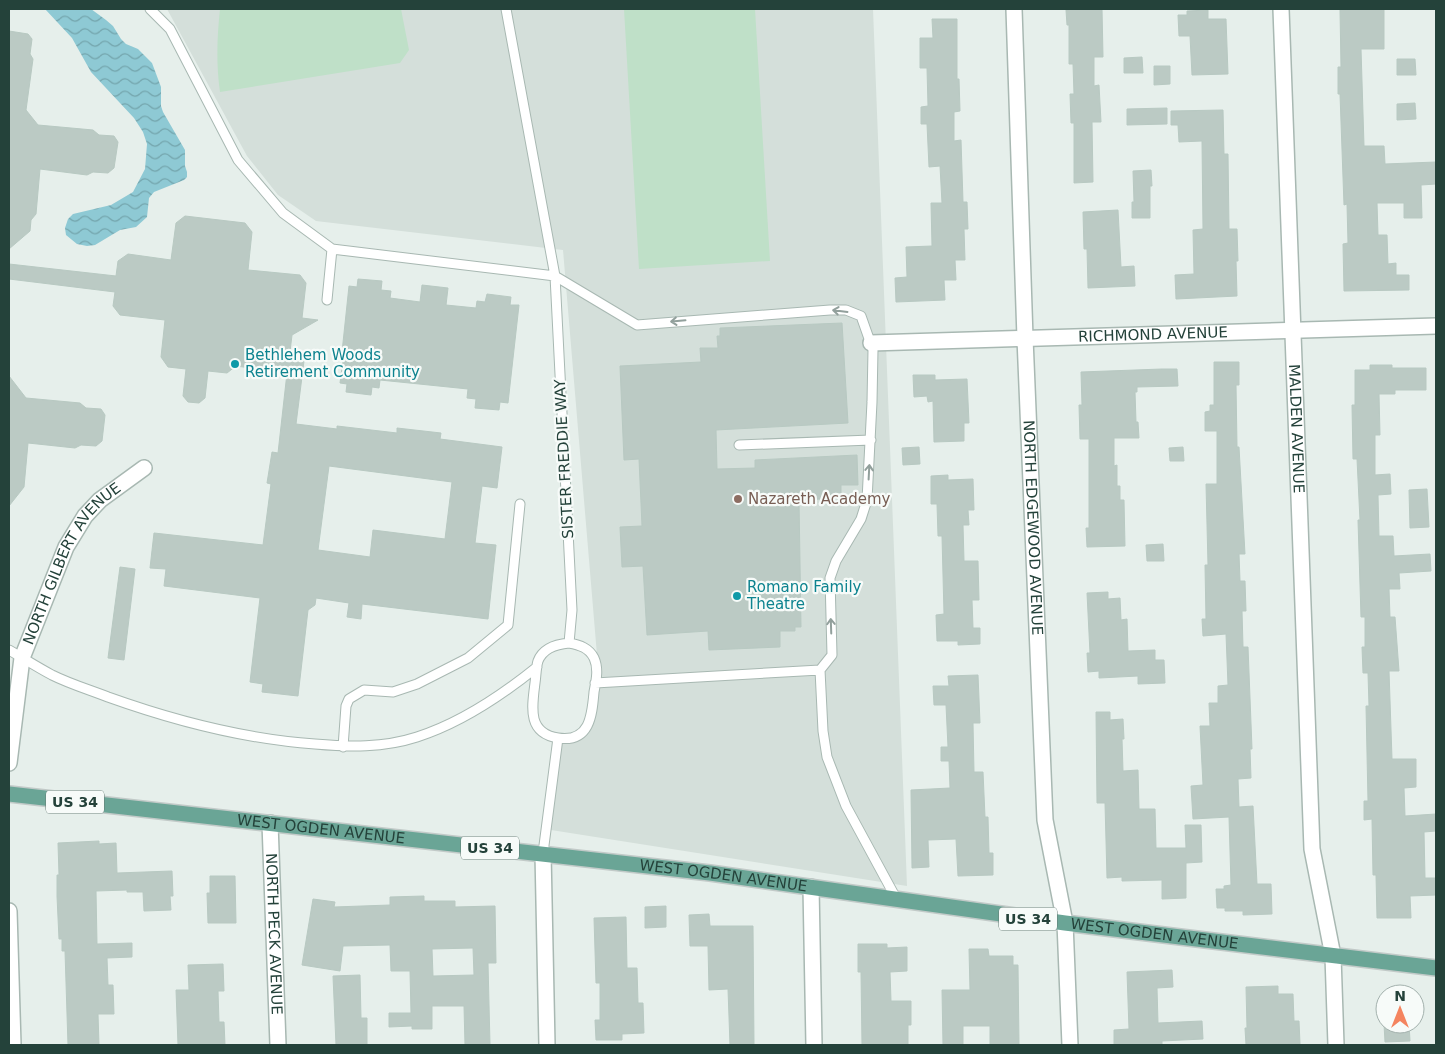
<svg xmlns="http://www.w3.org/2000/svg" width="1445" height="1054" font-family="'DejaVu Sans',sans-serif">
  <defs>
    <pattern id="water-waves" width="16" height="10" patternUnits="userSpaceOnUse" patternTransform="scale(1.25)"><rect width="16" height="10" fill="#8ec9d4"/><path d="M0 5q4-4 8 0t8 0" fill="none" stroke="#74a5ad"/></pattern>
  </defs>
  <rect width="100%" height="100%" fill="#e6efeb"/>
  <path fill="#d4dfda" d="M167,9H873L907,886L551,830L562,741L582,737L590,731L594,720L601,667L597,655L563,250L316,221L278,195L247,156Z"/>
  <path fill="#bfe0c8" d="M220,9H401L409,50L400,63L220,92C216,64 217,37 220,9Z
    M624,9H755L770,261L639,269Z"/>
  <path fill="url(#water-waves)" d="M45,9H91L106,20L113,26L121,39L126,44L138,49L152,63L161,87V106L163,112L185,150V166L187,172V177L184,180L154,192L149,198L147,217L136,227L120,230L95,245L87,246L77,244L66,235L65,228L68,219L73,214L111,205L133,192L145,169L147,144L143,132L134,118L91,72L72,38Z"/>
  <path fill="#bbcac4" stroke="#b8c9c2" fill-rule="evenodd" d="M1073,9H1102L1103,57H1094V86L1099,85L1101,122H1092L1093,182L1074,183V123H1071L1070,94H1074L1073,64H1069V25H1067L1066,10Z
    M1340,9H1384V49H1361L1364,146H1384L1385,164L1436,162V184L1421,185L1422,218H1404V203H1377L1378,235H1387L1388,264L1396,263V275H1409V290L1344,291L1343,244L1348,243L1347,204L1344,205L1340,94H1338V67H1341Z
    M1208,10V19H1226L1228,74L1192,75L1190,36H1179L1178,15H1187V11Z
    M932,19H957V79H959L960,111L954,112V141L961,140L963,202H967L968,229H964L965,260H955L956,280H944L945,300L896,302L895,278L907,277L906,247L932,246L931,203H942L940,166L929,167L927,124H921V107L928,106L927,68H920V38H933Z
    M9,31L28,34L32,39L30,54L33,59L26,110L38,125L93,130L99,135L114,136L118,142L114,168L108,173L93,172L87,175L40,169L36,214L31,220L30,231L9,249Z
    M1142,57L1143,73H1124V58Z
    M1397,59H1415L1416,75H1397Z
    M1154,66H1170V84L1154,85Z
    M1415,103L1416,119L1397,120V104Z
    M1167,108V124L1127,125V109Z
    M1223,110L1224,154H1228L1229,229H1237L1238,261H1236L1237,296L1176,299L1175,275L1194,274L1193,230L1203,229L1202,141L1179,142L1178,125H1171V111Z
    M1151,170L1152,186H1150V218H1132V202H1134L1133,171Z
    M1118,210L1121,267L1134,266L1135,286L1088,288L1087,249H1084L1083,212Z
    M185,216L245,223L252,232L248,270L300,275L306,283L302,318L318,320L292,335L289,360L304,361L296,424L337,429V426L397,433V428L441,433L440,439L502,447L497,488L482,486L475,543L496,545L488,619L362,604L361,619L347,617L349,603L316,598L315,605L308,610L298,696L262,692L263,684L250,682L260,598L164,586L166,569L150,568L154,533L263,545L271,484L267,483L272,452L278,453L287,373L236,366L227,373L208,371L205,398L199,403L188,402L183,396L186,369L168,367L161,357L165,320L120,315L113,306L115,292L9,279V264L116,276L118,261L128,254L171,260L176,223ZM329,466L452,482L445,539L373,530L370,557L318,550Z
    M358,279L382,281L381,290L391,291L390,298L420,302L422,285L448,288L446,305L476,308L477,301L485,302L487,294L511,297L510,305H519L508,403L500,402L499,410L475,408L476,399L467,398L468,389L380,380L379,388L372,387L371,395L346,392L347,384L340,383L344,352H342L349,286L357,287Z
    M842,323L848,423L716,430L717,469L755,468V460L857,455L858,485H841V494L821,495V499L799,500L801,627H795V631H780V647L709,650L708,631L647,635L643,566L622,567L620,527L642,526L639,459L624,460L620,366L701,362L700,348H718L717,336H720V328Z
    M1214,362H1239V385H1236L1237,447H1239L1245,554H1239L1240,581H1245L1246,611H1242L1243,647H1248L1252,749H1250L1251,778L1238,779L1239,807L1253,806L1257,884H1271L1272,914L1243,915V911H1225V908H1217L1216,889H1224V886L1231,885L1229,817L1193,819L1191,786L1203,785L1200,726H1210L1209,703H1218V686L1228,685L1226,634L1203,636L1202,619H1206L1205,565H1208L1206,484H1217V431H1205V412L1210,411V405H1214Z
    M1370,365H1392V368H1426V390H1395V394H1379L1380,435H1375V475L1390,474L1391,494L1378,495L1379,536H1393L1394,556L1430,554L1431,571L1399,573L1400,589H1389L1390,617H1395L1399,671H1389L1392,759H1416V787L1404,788L1405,816L1436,814V831L1424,832L1425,878H1436V895L1410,896L1411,918H1377L1376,875H1373L1372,819L1364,820V801H1368L1366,706H1369L1368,673H1363L1362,647H1365V617H1361L1358,520H1360L1357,459H1353L1352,405H1355V370H1370Z
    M1162,369H1177L1178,386L1137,387V392H1135L1136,422H1138L1139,438H1114V466L1117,465V486H1120V500H1124L1125,546L1087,547L1086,528H1089V439H1080L1079,405H1082L1081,372Z
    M913,375H935V380L967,379L969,423H964V441L934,442L933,401L928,402L927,396L914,397Z
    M9,376L26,398L80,403L86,408L101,409L105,415L102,441L96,446L81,445L75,448L28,443L24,487L9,506Z
    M919,447L920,464L903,465L902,448Z
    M1183,447L1184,461H1170L1169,448Z
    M948,475V480L973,479L974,510H968L969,525H963L964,561H978L979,600H972L973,628H980V644L958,645V641H937L936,615L944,614L942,536H938L937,504H931V476Z
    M1427,489L1429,527L1410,528L1409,490Z
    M1163,544L1164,561H1147L1146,545Z
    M120,567L135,569L124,660L108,658Z
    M1108,592V599L1120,598L1121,620L1127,619L1128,651L1155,650V660H1164L1165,683L1138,684V676L1099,678V671L1088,672L1087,653H1090L1087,593Z
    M978,675L980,723H973L974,772H983L985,817H988L989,853H993V875L958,876L956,839L928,840L929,867L912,868L911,790L950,788L949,761H941V747H948L946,705H934L933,686H949L948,676Z
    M1096,712H1110V720L1123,719L1124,739H1122L1123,771L1138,770L1139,809H1155L1156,848H1186L1185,825H1201L1202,862L1186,863V898L1162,899V880L1122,881V877L1107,878L1105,803H1097Z
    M99,841V844L116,843L117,873L172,871L173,896H170L171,910L144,911L143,892H127V890L96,891L97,944L132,943V957L107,958L108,985H113L114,1014H98L99,1045H68L65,951H62V939H59L57,896V875H59L58,843Z
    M210,876H235L236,923H208L207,893H210Z
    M424,896V901H455V907L495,906L496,963H488L490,1045H465L464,1006H432V1029H412V1026L389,1027V1013H411L410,971H391L390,945L343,946L340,971L302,965L313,899L335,902L334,907L390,905V897ZM473,948L474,975L433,976L432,949Z
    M666,906V927L645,928V907Z
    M709,914L710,926H753L754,1045H730L728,989L709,990L708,946H690L689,915Z
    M626,917L627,968H637L638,1003H643L644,1033L622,1034V1040H596L595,1020H600V983H596L594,918Z
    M858,944H887V948L907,947V971L890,972L891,1001H911V1025H908V1045H862L861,972H858Z
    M969,949H988L989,956H1013V965H1018L1019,1045H990V1026H963V1045H943L942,990H970Z
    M223,964L224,991H218L219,1022H224L225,1045H178L176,990H189L188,965Z
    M1172,970L1173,987L1157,988L1158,1023L1202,1021L1203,1039L1162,1041V1045H1114V1030L1129,1029L1127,972Z
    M360,975L361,1018H367V1045H336L333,976Z
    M1278,986V994H1293L1294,1021H1299L1300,1044L1246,1045L1245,1028H1247L1246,987Z
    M1384,1024H1409L1410,1041L1385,1042Z"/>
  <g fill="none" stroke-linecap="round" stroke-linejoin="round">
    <g stroke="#a8b8b2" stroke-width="11">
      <path id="service" d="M150,9L170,29L238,160L283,213L332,249
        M506,9L555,276L572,610L569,643
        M327,300L332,249L555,276L637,325L830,310H846L861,316L873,350L872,402L867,500L861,519L836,561L830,578L832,655L820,670
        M739,445L871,440
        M569,643C580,645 589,648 594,658C599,669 596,681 594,692C592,715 590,743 558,738C527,733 532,707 535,683C536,677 536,667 538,661C543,648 558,644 569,643Z
        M9,650C23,658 37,667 52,675C70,684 90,690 108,697C175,721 244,739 315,744C349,747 383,748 417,737C461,723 501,696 537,667
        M595,683L820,670L823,731L827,757L846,806L897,900
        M343,747L346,706L349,699L364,690L393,692L417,684L468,658L508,625L520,504
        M543,853L558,738"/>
    </g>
    <g stroke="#a8b8b2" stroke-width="18">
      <g id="minor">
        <path id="s1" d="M1014,9L1025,338L1045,820L1065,923L1070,1045"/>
        <path id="s2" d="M1281,9L1312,849L1333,956L1336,1045"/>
        <path id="s3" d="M871,343L1436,326"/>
        <path id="s4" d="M9,763L22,658L66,547L85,516L100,500L144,468"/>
        <path id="s5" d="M270,823L278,1045"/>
        <path d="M543,853L547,1045"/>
        <path d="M811,887L814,1045"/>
      </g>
    </g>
    <g stroke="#a8b8b2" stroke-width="18">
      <path id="tertiary" d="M9,911L13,1045"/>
    </g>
    <g stroke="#c2cac8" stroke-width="18">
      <g id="primary">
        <path id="s6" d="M9,794L710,873L1065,923L1436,968"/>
      </g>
    </g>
    <use href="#service" stroke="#fff" stroke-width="9"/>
    <use href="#minor" stroke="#fff" stroke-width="15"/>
    <use href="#tertiary" stroke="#fff" stroke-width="15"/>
    <use href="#primary" stroke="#6aa596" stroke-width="15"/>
  </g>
  <defs><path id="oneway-shaft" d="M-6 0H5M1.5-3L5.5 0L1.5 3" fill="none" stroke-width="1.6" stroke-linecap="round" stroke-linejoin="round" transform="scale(1.25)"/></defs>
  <g stroke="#92a09c">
    <use href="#oneway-shaft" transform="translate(840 311) rotate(-173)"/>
    <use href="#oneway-shaft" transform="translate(678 321) rotate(175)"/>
    <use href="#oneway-shaft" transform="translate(869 472) rotate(-87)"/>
    <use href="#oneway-shaft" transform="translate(831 626) rotate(-92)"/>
  </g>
  <g fill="#0f9aa8" stroke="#f7fbf9" stroke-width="2">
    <circle cx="235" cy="364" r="5"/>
    <circle cx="737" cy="596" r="5"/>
  </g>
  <circle fill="#8d6e63" stroke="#f7fbf9" stroke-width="2" cx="738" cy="499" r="5"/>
  <g text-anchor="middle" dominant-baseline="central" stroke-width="4.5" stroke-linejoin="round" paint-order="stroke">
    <g fill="#f7fbf9" stroke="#637a73" stroke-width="1">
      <rect x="46" y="790.5" width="58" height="23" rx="4"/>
      <rect x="461" y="836.5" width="58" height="23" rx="4"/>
      <rect x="999" y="907.5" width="58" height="23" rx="4"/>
    </g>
    <g font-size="14" font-weight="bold" fill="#24423a">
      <text x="75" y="802">US 34</text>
      <text x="490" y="848">US 34</text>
      <text x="1028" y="919">US 34</text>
    </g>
    <g font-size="15" fill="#24423a" stroke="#f7fbf9">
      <text stroke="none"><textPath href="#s3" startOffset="282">RICHMOND AVENUE</textPath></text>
      <text stroke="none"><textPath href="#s2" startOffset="420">MALDEN AVENUE</textPath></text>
      <text transform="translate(564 459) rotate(-93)">SISTER FREDDIE WAY</text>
      <text stroke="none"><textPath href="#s1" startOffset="519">NORTH EDGEWOOD AVENUE</textPath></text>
      <text stroke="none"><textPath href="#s4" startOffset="214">NORTH GILBERT AVENUE</textPath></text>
      <text stroke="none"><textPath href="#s6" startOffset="314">WEST OGDEN AVENUE</textPath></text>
      <text stroke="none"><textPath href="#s6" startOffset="719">WEST OGDEN AVENUE</textPath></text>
      <text stroke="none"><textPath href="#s5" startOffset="111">NORTH PECK AVENUE</textPath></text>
      <text stroke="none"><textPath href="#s6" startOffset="1154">WEST OGDEN AVENUE</textPath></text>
    </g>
    <g font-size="15" fill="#0d838f" stroke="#f7fbf9" text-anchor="start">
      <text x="245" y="355">Bethlehem Woods<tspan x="245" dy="17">Retirement Community</tspan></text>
      <text x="747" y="587">Romano Family<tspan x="747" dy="17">Theatre</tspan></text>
    </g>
    <g font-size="15" fill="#785e54" stroke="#f7fbf9" text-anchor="start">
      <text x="748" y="499">Nazareth Academy</text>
    </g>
  </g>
  <rect width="1445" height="1054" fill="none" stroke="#24423a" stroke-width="20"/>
  <g transform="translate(1400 1009)"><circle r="24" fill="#f7fbf9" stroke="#a3b1ad"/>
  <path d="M0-4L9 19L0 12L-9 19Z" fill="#f4845f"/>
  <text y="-8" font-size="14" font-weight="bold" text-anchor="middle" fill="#24423a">N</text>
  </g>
</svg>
